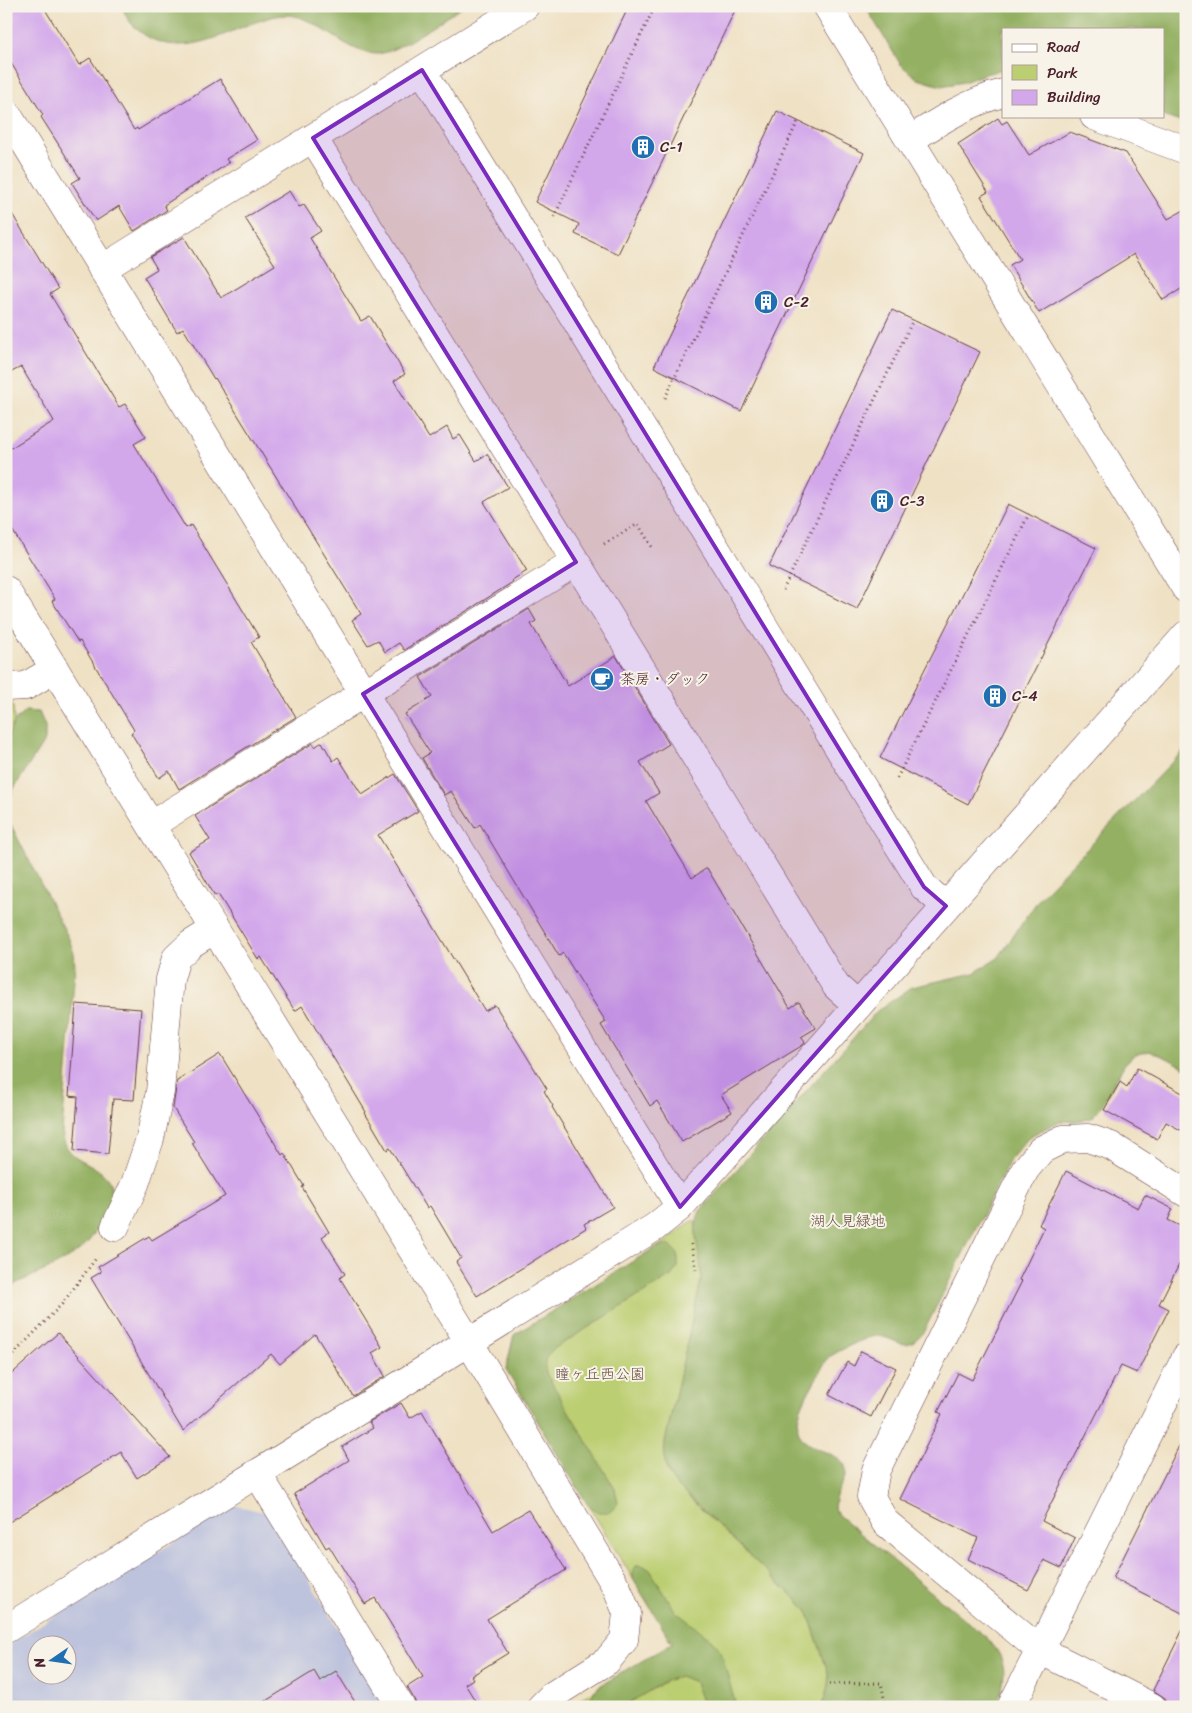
<svg xmlns="http://www.w3.org/2000/svg" width="1192" height="1713" font-family="Sriracha,'Klee One',sans-serif">
  <rect width="100%" height="100%" fill="#f7f3e8"/>
  <filter id="ink" filterUnits="userSpaceOnUse"><feTurbulence type="fractalNoise" baseFrequency=".02" numOctaves="2"/><feDisplacementMap in="SourceGraphic" scale="10" xChannelSelector="R" yChannelSelector="G"/><feConvolveMatrix kernelMatrix="1 2 1 2 8 2 1 2 1" color-interpolation-filters="sRGB"/></filter>
  <filter id="wash" filterUnits="userSpaceOnUse"><feTurbulence type="fractalNoise" baseFrequency=".0096" numOctaves="4" result="noise"/><feDisplacementMap in="SourceGraphic" scale="20" xChannelSelector="R" yChannelSelector="G"/><feGaussianBlur stdDeviation="1.12" result="paint"/><feColorMatrix in="noise" values="0 0 0 0 0 0 0 0 0 0 0 0 0 0 0 0 0 1.4 0 .05"/><feComposite in="paint" operator="in"/></filter>
  <g filter="url(#wash)">
    <rect width="100%" height="100%" fill="#efe1c4"/>
    <path fill="#bec3dd" fill-rule="evenodd" d="M234,1505L268,1513L386,1707H6V1646ZM38,1646H68V1676H38Z"/>
    <path fill="#bbce71" stroke="#82764e" d="M6,705H13L14,722L6,742Z
      M692,1221H696C694,1242 703,1261 701,1281L665,1442C664,1462 664,1470 677,1486L807,1610L828,1672C830,1685 826,1695 821,1707H568L672,1643L506,1369L514,1335L665,1242Z"/>
    <path fill="#94b163" stroke="#6f6847" d="M122,6H463C445,18 397,53 377,54C346,54 317,16 287,15C274,15 262,20 250,24C218,37 182,56 148,37C136,30 126,20 122,6Z
      M865,6H1186V124L1163,116V29H1003V69L982,75L964,82L941,86L918,79L901,65Z
      M25,711L39,712L45,726V740L13,790L7,807L11,825L69,939L74,953L75,968L62,1132C67,1161 83,1157 102,1173C114,1183 113,1195 108,1207C101,1222 93,1239 81,1249C62,1265 29,1277 6,1288V742L14,722Z
      M1186,748V1068L1165,1057L1149,1051L1134,1055L1124,1065L1102,1105L1092,1118L1076,1121L1058,1122L1030,1136L1010,1160L924,1331C904,1356 898,1337 876,1336C868,1336 833,1353 827,1359C827,1360 823,1366 823,1366C816,1380 802,1401 799,1415C788,1456 844,1446 846,1470C846,1480 839,1487 836,1496C835,1499 835,1503 834,1507L838,1515L987,1638C991,1643 996,1648 999,1654C1008,1670 1003,1691 995,1707H821C826,1695 830,1685 828,1672L807,1610L677,1486C664,1470 664,1462 665,1442L701,1281C703,1256 689,1236 700,1211L877,1011L912,987L974,973L998,958L1041,896Z
      M669,1245L678,1254V1267L671,1276L552,1350C544,1358 543,1364 547,1375L615,1489L618,1503L610,1512H598L588,1505L506,1369L514,1335L656,1247Z
      M637,1565L644,1566L650,1570L676,1612L710,1638L718,1647L723,1658L736,1707H704L695,1682L680,1676L666,1681L622,1707H591L592,1695L598,1687L672,1643L633,1579V1571Z"/>
    <g id="blocks">
      <path fill="#d3a8eb" d="M6,6H43L79,65L90,58L134,130L137,128L138,130L220,79L257,140L226,159L229,163L164,205L167,210L134,231L119,206L96,221L72,183L80,178L41,117L43,115L6,55Z
        M629,6H737L618,254L575,234L579,224L535,202Z
        M777,111L864,153L741,411L654,367Z
        M998,118L1002,124L1007,121L1029,155L1070,132L1126,153L1168,219L1186,209V286L1163,300L1134,254L1039,313L1010,265L1020,259L981,196L988,192L958,144Z
        M289,191L299,207L304,205L321,231L310,238L361,321L370,316L405,374L394,381L429,438L447,427L453,439L460,435L476,461L487,454L508,487L484,502L527,571L512,580L513,582L404,650L399,643L385,652L378,640L368,645L352,620L361,614L215,378L214,379L183,328L177,332L144,277L157,269L150,257L184,237L221,298L275,265L245,218Z
        M6,204L58,289L50,294L119,407L125,404L146,437L134,444L186,528L191,525L259,637L251,642L296,717L179,789L169,771L159,778L131,733L134,730L80,641L78,642L52,601L55,599L6,520V451L54,421L21,367L6,375Z
        M892,310L980,352L857,609L769,566Z
        M1008,504L1096,548L968,804L880,758Z
        M529,609L536,621L531,624L568,686L616,656L669,744L640,762L659,793L646,801L692,878L707,868L790,1008L799,1002L816,1028L801,1037L805,1042L803,1045L721,1095L732,1112L682,1142L657,1101L650,1106L601,1025L606,1022L563,953L559,956L480,824L475,828L451,791L444,795L422,758L430,753L405,714L432,697L420,677Z
        M322,742L333,761L338,757L362,795L395,774L418,811L378,835L485,1011L495,1005L547,1089L544,1091L553,1106L552,1107L613,1207L584,1224L586,1228L477,1296L456,1262L461,1258L430,1206L427,1208L390,1148L387,1150L365,1113L366,1112L302,1006L295,1011L261,957L258,959L218,894L215,896L189,852L210,840L195,816L313,743L315,747Z
        M76,1004L141,1009L134,1100L113,1099L108,1154L74,1151L78,1097L69,1096Z
        M220,1054L282,1155L284,1153L304,1186L302,1187L329,1232L322,1237L345,1274L340,1278L382,1347L372,1353L385,1376L353,1396L315,1334L280,1364L271,1354L183,1431L91,1278L101,1272L98,1267L149,1236L152,1240L225,1196L192,1143L194,1142L173,1108L177,1081Z
        M1137,1068L1186,1095V1133L1166,1122L1157,1139L1104,1110L1120,1082L1127,1087Z
        M1066,1171L1138,1208L1145,1195L1173,1209L1168,1220L1186,1229V1251L1159,1304L1169,1309L1137,1373L1121,1366L1042,1521L1075,1538L1061,1568L1044,1560L1028,1590L968,1559L978,1538L900,1499L942,1414L938,1412L958,1373L972,1380L1022,1281L1019,1280L1044,1228L1039,1225Z
        M58,1333L170,1457L137,1478L121,1452L6,1524V1379Z
        M861,1351L896,1368L871,1417L829,1395L847,1362L854,1366Z
        M401,1403L410,1418L422,1411L493,1531L528,1510L566,1570L487,1619L508,1653L471,1676L473,1679L465,1684L479,1707H417L414,1699L407,1687L423,1677L375,1598L365,1604L329,1546L326,1548L294,1494L349,1460L342,1447L373,1428L369,1422Z
        M1186,1432V1615L1113,1578Z
        M1186,1623V1707H1168L1165,1698L1153,1690Z
        M314,1671L320,1681L336,1671L358,1707H256Z"/>
    </g>
  </g>
  <g filter="url(#ink)">
    <use href="#blocks" fill-opacity="0" stroke="#633c42" stroke-width="1"/>
    <g fill="none" stroke-linecap="round" stroke-linejoin="round">
      <g stroke="#633c42" stroke-width="29">
        <path id="minor" d="M827,6L1186,589
          M422,70L924,887L946,906
          M6,112L680,1207
          M1094,116L1186,150
          M313,138L576,562L836,986L858,1006
          M910,140C939,121 969,102 1003,93
          M102,269L525,6
          M6,590L469,1342L617,1588L627,1613L624,1640L607,1661L553,1695L541,1707
          M6,687L26,686L55,669
          M151,825L576,562
          M1186,1193L1111,1146L1088,1138L1063,1139L1041,1150L1025,1170L876,1470L871,1497L885,1522L1040,1650L1186,1357
          M115,1227L135,1184L150,1139L160,1092L170,979L176,958L191,944L215,929
          M257,1473L401,1707
          M6,1629L655,1227L680,1207L1186,635
          M1011,1707L1040,1650L1152,1707"/>
      </g>
      <path stroke="#633c42" stroke-width="3" stroke-dasharray="1 4" stroke-linecap="butt" d="M554,217L655,6
        M665,398L798,121
        M604,544L638,524L654,550
        M783,590L913,320
        M897,778L1029,514
        M691,1244L697,1273
        M6,1362L62,1304L97,1257
        M829,1684L881,1683L886,1707"/>
      <use href="#minor" stroke="#fff" stroke-width="28"/>
    </g>
  </g>
  <path fill="#7b2cbf" fill-opacity="0.2" stroke="#7b2cbf" stroke-width="4" stroke-linejoin="round" d="M422,70L924,887L946,906L680,1207L363,694L576,562L313,138Z"/>
  <defs>
    <g id="building-disc" transform="scale(1.25)"><circle r="9.5" fill="#1f6fb2" stroke="#f7f3e8"/><path d="M-4-6H4V6H1V3H-1V6H-4ZM-2.5-4.3h1.7v1.8h-1.7ZM.8-4.3h1.7v1.8H.8ZM-2.5-1h1.7V.8h-1.7ZM.8-1h1.7V.8H.8Z" fill="#fff"/></g>
    <g id="cafe-disc" transform="scale(1.25)"><circle r="9.5" fill="#1f6fb2" stroke="#f7f3e8"/><path d="M-5.5-4.5H6V0H3Q3 3.5 0 3.5H-2.5Q-5.5 3.5-5.5 0ZM3-3.2v2h1.7v-2ZM-6 4.5H4V6H-6Z" fill="#fff"/></g>
  </defs>
  <g fill-rule="evenodd">
    <use href="#building-disc" x="643" y="147"/>
    <use href="#building-disc" x="766" y="302"/>
    <use href="#building-disc" x="882" y="501"/>
    <use href="#cafe-disc" x="602" y="679"/>
    <use href="#building-disc" x="995" y="696"/>
  </g>
  <g text-anchor="middle" dominant-baseline="central" stroke-width="4" stroke-linejoin="round" paint-order="stroke">
    <g font-size="15" fill="#4a1f2b" stroke="#f7f3e8" text-anchor="start">
      <text x="660" y="147">C-1</text>
      <text x="784" y="302">C-2</text>
      <text x="900" y="501">C-3</text>
      <text x="620" y="679">茶房・ダック</text>
      <text x="1012" y="696">C-4</text>
    </g>
    <g font-size="15" fill="#664b3c" stroke="#f7f3e8">
      <text x="848" y="1221">湖人見緑地</text>
      <text x="600" y="1374">瞳ヶ丘西公園</text>
    </g>
  </g>
  <rect width="1192" height="1713" fill="none" stroke="#f7f3e8" stroke-width="25"/>
  <rect x="1002" y="28" width="162" height="90" fill="#f7f3e8" stroke="#b29e9c"/>
  <rect x="1012" y="44" width="25" height="8" fill="#ffffff" stroke="#b29e9c"/>
  <text x="1047" y="52" font-size="15" fill="#4a1f2b">Road</text>
  <rect x="1012" y="65" width="25" height="15" fill="#bbce71" stroke="#b29e9c"/>
  <text x="1047" y="78" font-size="15" fill="#4a1f2b">Park</text>
  <rect x="1012" y="90" width="25" height="15" fill="#d3a8eb" stroke="#b29e9c"/>
  <text x="1047" y="102" font-size="15" fill="#4a1f2b">Building</text>
  <g transform="translate(52 1660) rotate(257)"><circle r="24" fill="#f7f3e8" stroke="#b29e9c"/>
  <path d="M0-4L9 19L0 12L-9 19Z" fill="#1f6fb2"/>
  <text y="-8" font-size="14" font-weight="bold" text-anchor="middle" fill="#4a1f2b">N</text>
  </g>
</svg>
